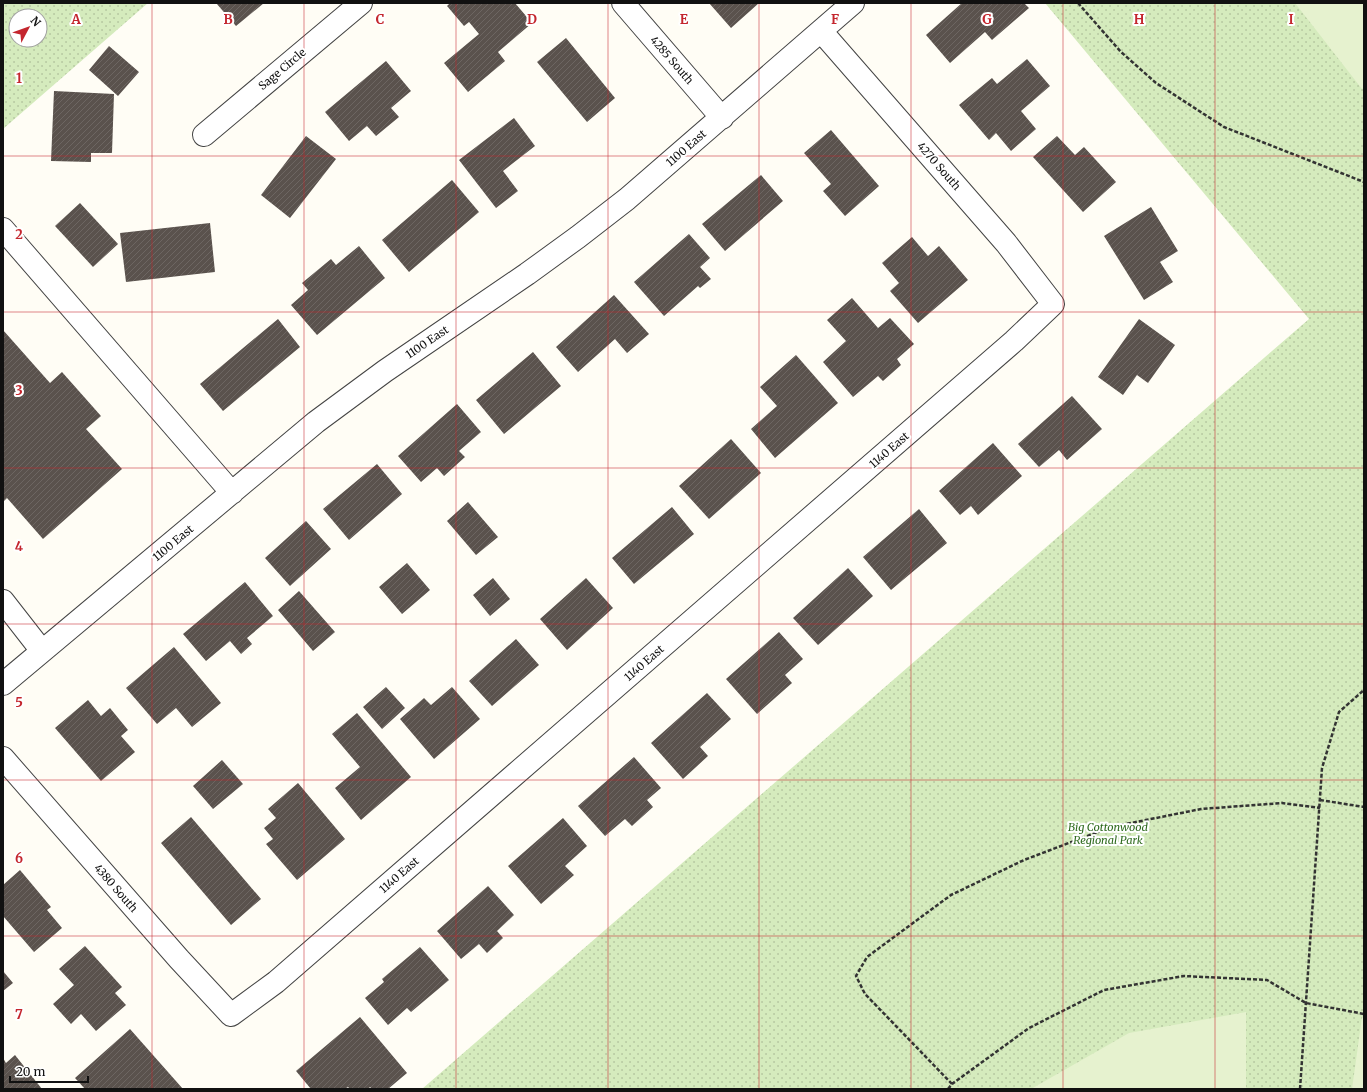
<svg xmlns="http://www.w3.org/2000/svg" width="1367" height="1092" font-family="Merriweather,serif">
  <defs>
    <pattern id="green-dots" width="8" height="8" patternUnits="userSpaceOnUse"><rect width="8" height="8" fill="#d5ebbd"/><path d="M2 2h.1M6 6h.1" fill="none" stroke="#b6c8a1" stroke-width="1.8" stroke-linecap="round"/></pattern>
    <pattern id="building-hatch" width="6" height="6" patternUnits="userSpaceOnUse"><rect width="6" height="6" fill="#5a524d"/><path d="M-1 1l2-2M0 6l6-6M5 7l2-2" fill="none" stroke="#6d6662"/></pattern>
  </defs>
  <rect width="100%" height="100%" fill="#fffdf5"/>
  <path fill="url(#green-dots)" fill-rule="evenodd" d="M3,3H148L3,129ZM16,16H40V40H16Z
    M1045,3H1364V1089H422L1309,319Z"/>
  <path fill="#e6f2cf" d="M1295,3H1364V87L1362,89Z
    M1246,1012V1089H1031L1129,1033Z
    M1362,1017L1364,1018V1089H1352Z"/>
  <path fill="url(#building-hatch)" d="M216,3H264L236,26Z
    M450,3H515L532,23L498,52L505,61L468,92L444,63L479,34L469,22L464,26L447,6Z
    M709,3H759L731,28Z
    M962,3H1024L1029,8L992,40L985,32L950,63L926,35Z
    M566,38L615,98L587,122L537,62Z
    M109,46L139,72L118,96L89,70Z
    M1027,59L1050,86L1021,111L1036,129L1011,151L996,133L989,140L959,105L992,78L997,84Z
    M386,61L411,91L391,108L399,117L376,136L367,126L349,141L325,112Z
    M54,91L114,94L112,153H91V162L51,161Z
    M514,118L535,146L503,171L518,191L496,208L459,160Z
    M831,130L879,186L845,216L823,191L831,184L804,153Z
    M306,136L336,159L290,218L261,195Z
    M1057,136L1075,155L1084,147L1116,182L1083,212L1033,157Z
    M761,175L783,201L725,251L702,224Z
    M452,180L479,212L409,272L382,240Z
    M80,203L118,244L93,267L55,226Z
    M1151,207L1178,251L1160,262L1173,282L1144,300L1104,236Z
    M210,223L215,272L126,282L120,233Z
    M689,234L710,258L700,267L711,279L700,288L698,286L664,316L634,282Z
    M912,237L928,256L939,246L968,280L918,323L890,291L899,283L882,263Z
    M359,246L385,278L317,335L291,305L308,290L302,283L331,259L336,265Z
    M614,295L649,334L627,353L615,339L578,372L556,347Z
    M852,298L878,328L890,318L914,344L897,359L901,365L883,381L878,376L853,397L823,362L846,341L827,320Z
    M278,319L300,347L223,411L200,384Z
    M1139,319L1175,345L1148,383L1137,375L1123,395L1098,377Z
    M3,330L50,383L62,372L101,416L86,429L122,469L43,539L7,498L3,502Z
    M533,352L561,386L504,434L476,400Z
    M796,355L838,403L775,458L751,429L777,406L760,387Z
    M1072,396L1102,429L1067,460L1059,450L1039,467L1018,444Z
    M457,404L481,432L459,451L465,457L444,476L437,468L421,482L398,456Z
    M731,439L761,473L709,519L679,486Z
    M993,443L1022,476L978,515L971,506L960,515L939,491Z
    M377,464L402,494L349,540L323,509Z
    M468,502L498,537L476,555L447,521Z
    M672,507L694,534L634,584L612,558Z
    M919,509L947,543L891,590L863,557Z
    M306,521L331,549L290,586L265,558Z
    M407,563L430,590L402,614L379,587Z
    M848,568L873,596L818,645L793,618Z
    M493,578L510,599L490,616L473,595Z
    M586,578L613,608L567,650L540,619Z
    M245,582L273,616L247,638L252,644L241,654L230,641L206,661L183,634Z
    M299,591L335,632L313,651L278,610Z
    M779,632L803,659L785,675L792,683L757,714L726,679Z
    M516,639L539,665L492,706L469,681Z
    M174,647L221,703L192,727L176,708L157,724L126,688Z
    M386,687L405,708L382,729L363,707Z
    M452,687L480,719L434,759L400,719L424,698L431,705Z
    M707,693L731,719L700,747L708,756L683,779L651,743Z
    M88,700L101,716L110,708L128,730L121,736L135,752L101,781L55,728Z
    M357,713L411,777L361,820L335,788L360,767L332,734Z
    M634,757L661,788L647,800L653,807L632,826L625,819L605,836L578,806Z
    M222,760L243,784L213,809L193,786Z
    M298,783L345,839L297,880L266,844L273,839L264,828L276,818L268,809Z
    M191,817L261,899L231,925L161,843Z
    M563,818L587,846L565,866L574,875L541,904L508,866Z
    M20,870L51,907L47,910L62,928L34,952L3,916V885Z
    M488,886L514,915L497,931L503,938L487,953L479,944L461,959L437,931Z
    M85,946L122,987L115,993L126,1005L96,1031L81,1014L71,1024L53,1004L74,985L59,969Z
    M420,947L449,980L411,1012L407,1008L388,1025L365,998L384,982L382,979Z
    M3,971L13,983L3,991Z
    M360,1017L407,1073L388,1089H372L370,1087L368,1089H350L348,1087L345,1089H311L296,1071Z
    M130,1029L183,1089H85L75,1078Z
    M15,1055L42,1089H3V1058L6,1063Z"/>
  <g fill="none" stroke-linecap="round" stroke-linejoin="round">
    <g stroke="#444" stroke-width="24">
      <path id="minor" d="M623,3L722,118
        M204,135L361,3
        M3,229L232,493
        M3,601L42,651
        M3,684L316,422L385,371L527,274L578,237L627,199L853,3
        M3,758L179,959L231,1015L276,982L1014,341L1053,304L1006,243L821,31"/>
    </g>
    <path stroke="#333" stroke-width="2.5" stroke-dasharray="4 2" stroke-linecap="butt" d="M1078,3L1121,52L1156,83L1224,127L1364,182
      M1320,800L1364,807
      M952,1084L865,994L856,976L867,957L951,895L1024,860L1111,827L1201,809L1282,803L1320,808
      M948,1089L952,1084L1029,1028L1104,990L1184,976L1267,980L1306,1003L1364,1014
      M1300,1089L1322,768L1339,712L1364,690"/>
    <use href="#minor" stroke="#fff" stroke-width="22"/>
  </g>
  <path fill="none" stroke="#c4262e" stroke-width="1" stroke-opacity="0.55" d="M152,3V1089M304,3V1089M456,3V1089M608,3V1089M759,3V1089M911,3V1089M1063,3V1089M1215,3V1089M3,156H1364M3,312H1364M3,468H1364M3,624H1364M3,780H1364M3,936H1364"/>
  <g text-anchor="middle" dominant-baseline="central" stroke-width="4" stroke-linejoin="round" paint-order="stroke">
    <g font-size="11" fill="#111" stroke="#fff">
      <text transform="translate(672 60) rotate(49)">4285 South</text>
      <text transform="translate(282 69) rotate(-40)">Sage Circle</text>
      <text transform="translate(686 148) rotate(-41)">1100 East</text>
      <text transform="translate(939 166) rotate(49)">4270 South</text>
      <text transform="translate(427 342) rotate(-34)">1100 East</text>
      <text transform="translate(889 450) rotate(-41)">1140 East</text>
      <text transform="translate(173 543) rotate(-40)">1100 East</text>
      <text transform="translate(644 663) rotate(-41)">1140 East</text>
      <text transform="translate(399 875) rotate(-41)">1140 East</text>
      <text transform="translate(116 888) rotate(49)">4380 South</text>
    </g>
    <g font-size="11" font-style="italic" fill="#2f6b1f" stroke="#fff">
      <text x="1108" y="827">Big Cottonwood<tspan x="1108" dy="13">Regional Park</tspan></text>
    </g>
  </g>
  <g font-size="13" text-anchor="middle" font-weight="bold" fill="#c4262e" stroke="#fff" stroke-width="4" stroke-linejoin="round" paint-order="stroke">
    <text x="76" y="24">A</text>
    <text x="228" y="24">B</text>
    <text x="380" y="24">C</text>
    <text x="532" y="24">D</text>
    <text x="684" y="24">E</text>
    <text x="835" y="24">F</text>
    <text x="987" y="24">G</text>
    <text x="1139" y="24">H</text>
    <text x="1291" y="24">I</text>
    <text x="19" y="83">1</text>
    <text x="19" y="239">2</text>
    <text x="19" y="395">3</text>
    <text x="19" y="551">4</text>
    <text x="19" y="707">5</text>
    <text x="19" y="863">6</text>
    <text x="19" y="1019">7</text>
  </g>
  <rect width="1367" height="1092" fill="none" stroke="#111111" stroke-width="8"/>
  <g transform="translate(28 28) rotate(49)"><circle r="19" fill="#ffffff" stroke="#a0a0a0"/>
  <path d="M0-3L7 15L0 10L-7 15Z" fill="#c4262e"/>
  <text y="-6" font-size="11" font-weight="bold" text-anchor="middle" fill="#111111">N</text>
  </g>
  <path d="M10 1076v6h78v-6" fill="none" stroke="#111111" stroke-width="2"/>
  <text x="16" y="1076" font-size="12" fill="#111111" stroke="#ffffff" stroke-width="3" paint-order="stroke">20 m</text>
</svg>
